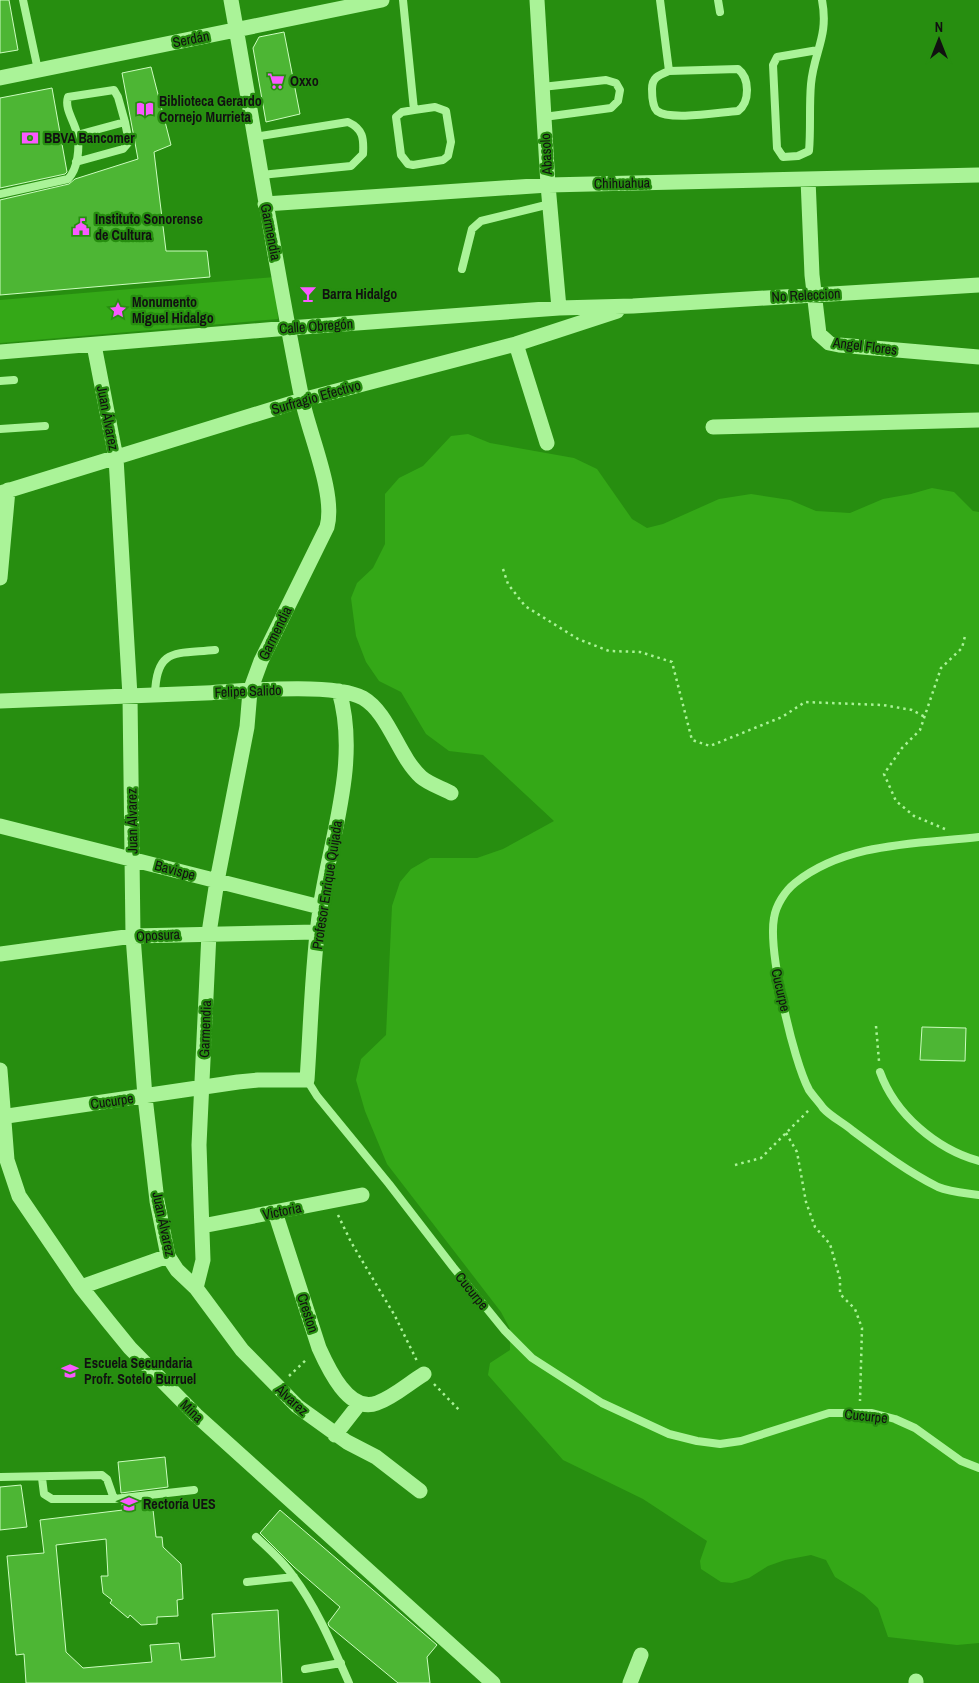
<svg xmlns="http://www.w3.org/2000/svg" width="979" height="1683" font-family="'Archivo Narrow',sans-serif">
  <rect width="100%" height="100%" fill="#278e10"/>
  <path fill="#34a817" d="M275,277L278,319L0,343V300Z
    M468,434L490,443L574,458L597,469L632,519L647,528L663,524L719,499L751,494L790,500L816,511L850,513L883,499L911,494L932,488L954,492L973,511L979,512V1643L957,1645L888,1637L878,1608L864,1595L835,1577L826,1560L811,1555L785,1560L768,1566L749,1578L732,1583L721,1582L701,1569L700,1561L707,1541L643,1499L563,1460L488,1375L490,1363L510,1350V1329L501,1312L387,1164L365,1111L356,1080L361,1059L386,1035L392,906L400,882L411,869L430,858H477L503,849L554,821L483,755L449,751L426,734L401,692L379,681L366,662L356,636L351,598L357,583L373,568L385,544V494L399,478L423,466L451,436Z"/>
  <path fill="#4db634" stroke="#ccfdbf" d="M0,0H9L18,50L0,53Z
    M284,32L300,114L266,122L253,48L259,37Z
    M151,67L171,145L154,152L166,251H207L210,277L0,295V200L69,184L75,179L138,159L122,73Z
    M52,88L67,172L65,174L0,188V98Z
    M922,1027L966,1028L965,1061L920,1060Z
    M165,1457L168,1487L121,1493L118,1462Z
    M21,1485L27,1527L0,1530V1487Z
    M152,1500L156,1537H162L163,1547L181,1564L183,1599L177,1600L178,1616L157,1617V1624L141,1625L130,1615L128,1618L110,1603L112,1600L103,1593L101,1576H108L106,1539L56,1545L66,1652L83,1668L152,1662L150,1645L179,1643L181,1660L215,1657L212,1614L278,1610L282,1683H26L24,1654L16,1655L7,1556L44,1553L40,1520L123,1510L122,1504Z
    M280,1510L437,1645L427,1657L430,1683H398L329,1626L328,1623L340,1607L294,1567L260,1533Z"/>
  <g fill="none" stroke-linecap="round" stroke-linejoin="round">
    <path stroke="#aaf398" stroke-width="2.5" stroke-dasharray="2.5 4" stroke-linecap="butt" d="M503,569L508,584L525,606L578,639L609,651L640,652L672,662L692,740L710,746L782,717L805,702L883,705L912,710L925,717
      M945,829L914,816L896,801L884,774L902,748L920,730L941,668L962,648L965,636
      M876,1026L879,1061
      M786,1133L797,1152L806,1202L815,1227L830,1244L840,1279V1294L855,1309L862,1328L860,1401
      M735,1165L761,1158L810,1109
      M338,1215L351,1242L395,1316L417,1361
      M289,1376L307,1359
      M434,1384L461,1412"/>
    <path stroke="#aaf398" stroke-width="8" d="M23,0L38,70
      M403,0L414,110L402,112L396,117L401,155L408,164L413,165L443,160L448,156L451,142L446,111L435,107L414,110
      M660,0L669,71C659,75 652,77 652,89C652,95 652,106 657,111C670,121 721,112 738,111C750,102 750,78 738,69L669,71
      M718,0L720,12
      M818,50L777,57L773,65L777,148L783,157L798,156L809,151C811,129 809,106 811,84C814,51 829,37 822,0
      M542,87L606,80L616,83L620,90L618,101L611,108L544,117
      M254,137L348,122C363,129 364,138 363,154L351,166L261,175
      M76,162L123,149L129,142L125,122
      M0,194L68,179C78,169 80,147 77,134C75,122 64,109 68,97L114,90L118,97L125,122L77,135
      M462,269L472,229L481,221L550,204
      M0,381L14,380
      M0,429L45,426
      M155,695C156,647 176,654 215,650
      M979,837C917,844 846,842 795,883C785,891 776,905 774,918C768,951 793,1060 809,1090C813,1096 819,1102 823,1108C831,1117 844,1123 853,1131C880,1151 908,1172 938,1187C950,1192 966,1193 979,1195
      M880,1072C895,1114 936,1149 979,1161
      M307,1080L317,1096L389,1184L453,1267L505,1331L532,1358L602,1403L669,1434L697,1441L720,1444L741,1441L829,1413H872L895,1419L915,1428L961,1461L979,1468
      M0,1477L102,1475L107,1479L114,1499
      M42,1478L44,1494L52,1499H114L194,1490
      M256,1537C269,1549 283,1561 293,1576C317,1608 333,1647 349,1683
      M247,1582L294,1577
      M305,1669L341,1663"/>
    <path stroke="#aaf398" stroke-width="15" d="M231,0C255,133 275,266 302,399C309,434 336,494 327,527L261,661L250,691L247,727L217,881L209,933L199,1145L203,1260L196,1288L242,1350L297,1406L347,1442L376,1457L420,1491
      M537,0L548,185L559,308
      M0,78L382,0
      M808,179L812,275L819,334L829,343L839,345L979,357
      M265,204L548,185L979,175
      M516,344L547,443
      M94,345L116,458L130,696L133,936L145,1097L157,1201L168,1256L177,1270L196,1288
      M0,352L289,328L559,308L633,306L979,285
      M713,427L979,420
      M0,493L302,400L516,344L617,311
      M0,578L8,490
      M0,701C68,698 137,696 205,693C240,691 335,682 363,698C389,713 398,756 421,777C429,784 442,788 451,793
      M0,826L320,907
      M0,954L133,936L317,932
      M0,1070L7,1160L19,1196L81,1287L108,1321L130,1348L196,1415L493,1683
      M0,1117L238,1082L258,1080H307C311,1023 312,965 320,909C330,838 360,762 339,691
      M275,1212L319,1348C328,1368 349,1414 377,1403C394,1397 409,1383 424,1374
      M202,1226L362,1195
      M81,1287L168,1256
      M335,1435L360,1403
      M916,1681V1683
      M630,1683L641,1655"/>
  </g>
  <defs>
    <g id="supermarket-bare" transform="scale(1.35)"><path d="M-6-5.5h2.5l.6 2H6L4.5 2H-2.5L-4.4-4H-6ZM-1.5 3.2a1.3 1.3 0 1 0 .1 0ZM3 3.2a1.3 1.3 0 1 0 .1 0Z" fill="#f959ff" stroke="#278e10" stroke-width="2.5" paint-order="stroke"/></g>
    <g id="library-bare" transform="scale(1.35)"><path d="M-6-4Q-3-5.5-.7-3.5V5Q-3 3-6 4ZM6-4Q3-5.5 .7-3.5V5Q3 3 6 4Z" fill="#f959ff" stroke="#278e10" stroke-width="2.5" paint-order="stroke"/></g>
    <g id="bank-bare" transform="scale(1.35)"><path d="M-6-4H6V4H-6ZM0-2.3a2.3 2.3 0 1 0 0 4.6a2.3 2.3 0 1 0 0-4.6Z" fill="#f959ff" stroke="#278e10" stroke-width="2.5" paint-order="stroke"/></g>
    <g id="civic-bare" transform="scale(1.35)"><path d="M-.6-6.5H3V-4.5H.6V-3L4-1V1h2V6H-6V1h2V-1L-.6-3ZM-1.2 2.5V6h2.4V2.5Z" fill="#f959ff" stroke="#278e10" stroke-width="2.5" paint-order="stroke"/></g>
    <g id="bar-bare" transform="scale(1.35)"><path d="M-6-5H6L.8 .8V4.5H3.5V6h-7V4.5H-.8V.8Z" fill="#f959ff" stroke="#278e10" stroke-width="2.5" paint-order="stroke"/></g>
    <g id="sight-bare" transform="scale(1.35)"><path d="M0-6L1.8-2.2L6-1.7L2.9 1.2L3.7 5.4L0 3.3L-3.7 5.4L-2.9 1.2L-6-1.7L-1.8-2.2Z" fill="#f959ff" stroke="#278e10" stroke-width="2.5" paint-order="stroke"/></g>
    <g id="school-bare" transform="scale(1.35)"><path d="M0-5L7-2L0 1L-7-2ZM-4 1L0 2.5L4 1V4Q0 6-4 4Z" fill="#f959ff" stroke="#278e10" stroke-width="2.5" paint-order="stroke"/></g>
    <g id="university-bare" transform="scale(1.35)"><path d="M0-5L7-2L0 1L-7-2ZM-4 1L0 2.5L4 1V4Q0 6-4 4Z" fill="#f959ff" stroke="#278e10" stroke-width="2.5" paint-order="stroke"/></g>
  </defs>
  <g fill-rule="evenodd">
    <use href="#supermarket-bare" x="276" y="81"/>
    <use href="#library-bare" x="145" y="109"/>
    <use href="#bank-bare" x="30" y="138"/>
    <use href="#civic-bare" x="81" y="227"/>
    <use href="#bar-bare" x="308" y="294"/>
    <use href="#sight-bare" x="118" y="310"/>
    <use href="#school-bare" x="70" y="1371"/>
    <use href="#university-bare" x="129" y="1504"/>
  </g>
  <g text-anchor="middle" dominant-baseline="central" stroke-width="4.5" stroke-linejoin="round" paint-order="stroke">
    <g font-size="14" fill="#111" stroke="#278e10">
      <text transform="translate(191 39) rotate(-11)">Serdán</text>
      <text transform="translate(546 154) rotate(-93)">Abasolo</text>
      <text transform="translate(622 183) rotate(-1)">Chihuahua</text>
      <text transform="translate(271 232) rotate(79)">Garmendia</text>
      <text transform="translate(806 295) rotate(-3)">No Releccion</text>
      <text transform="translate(316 326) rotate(-4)">Calle Obregón</text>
      <text transform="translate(865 346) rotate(7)">Angel Flores</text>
      <text transform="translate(316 397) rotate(-16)">Surfragio Efectivo</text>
      <text transform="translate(108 418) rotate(79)">Juan Álvarez</text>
      <text transform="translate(275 633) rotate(-64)">Garmendia</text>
      <text transform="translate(248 691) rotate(-2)">Felipe Salido</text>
      <text transform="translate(132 821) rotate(-91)">Juan Álvarez</text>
      <text transform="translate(175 870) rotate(15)">Bavispe</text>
      <text transform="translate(327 885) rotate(-81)">Profesor Enrique Quijada</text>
      <text transform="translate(158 935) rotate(-3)">Oposura</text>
      <text transform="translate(781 990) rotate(77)">Cucurpe</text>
      <text transform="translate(205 1029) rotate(-88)">Garmendia</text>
      <text transform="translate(112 1101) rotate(-8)">Cucurpe</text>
      <text transform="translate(282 1211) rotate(-11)">Victoria</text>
      <text transform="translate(164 1224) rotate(78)">Juan Álvarez</text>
      <text transform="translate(472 1291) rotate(51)">Cucurpe</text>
      <text transform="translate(308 1313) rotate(72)">Creston</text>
      <text transform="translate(292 1400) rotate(42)">Álvarez</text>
      <text transform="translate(192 1411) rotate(44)">Mina</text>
      <text transform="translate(866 1416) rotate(6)">Cucurpe</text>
    </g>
    <g font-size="14" font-weight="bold" fill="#111" stroke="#278e10" text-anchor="start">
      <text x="290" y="81">Oxxo</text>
      <text x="159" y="101">Biblioteca Gerardo<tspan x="159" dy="16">Cornejo Murrieta</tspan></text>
      <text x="44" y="138">BBVA Bancomer</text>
      <text x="95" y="219">Instituto Sonorense<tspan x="95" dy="16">de Cultura</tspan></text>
      <text x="322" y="294">Barra Hidalgo</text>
      <text x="132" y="302">Monumento<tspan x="132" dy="16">Miguel Hidalgo</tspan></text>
      <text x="84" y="1363">Escuela Secundaria<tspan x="84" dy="16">Profr. Sotelo Burruel</tspan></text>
      <text x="143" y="1504">Rectoría UES</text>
    </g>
  </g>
  <g transform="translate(939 40)" stroke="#278e10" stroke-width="4" paint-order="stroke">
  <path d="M0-4L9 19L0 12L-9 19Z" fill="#111111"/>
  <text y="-8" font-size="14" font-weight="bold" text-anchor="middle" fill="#111111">N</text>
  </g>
</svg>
